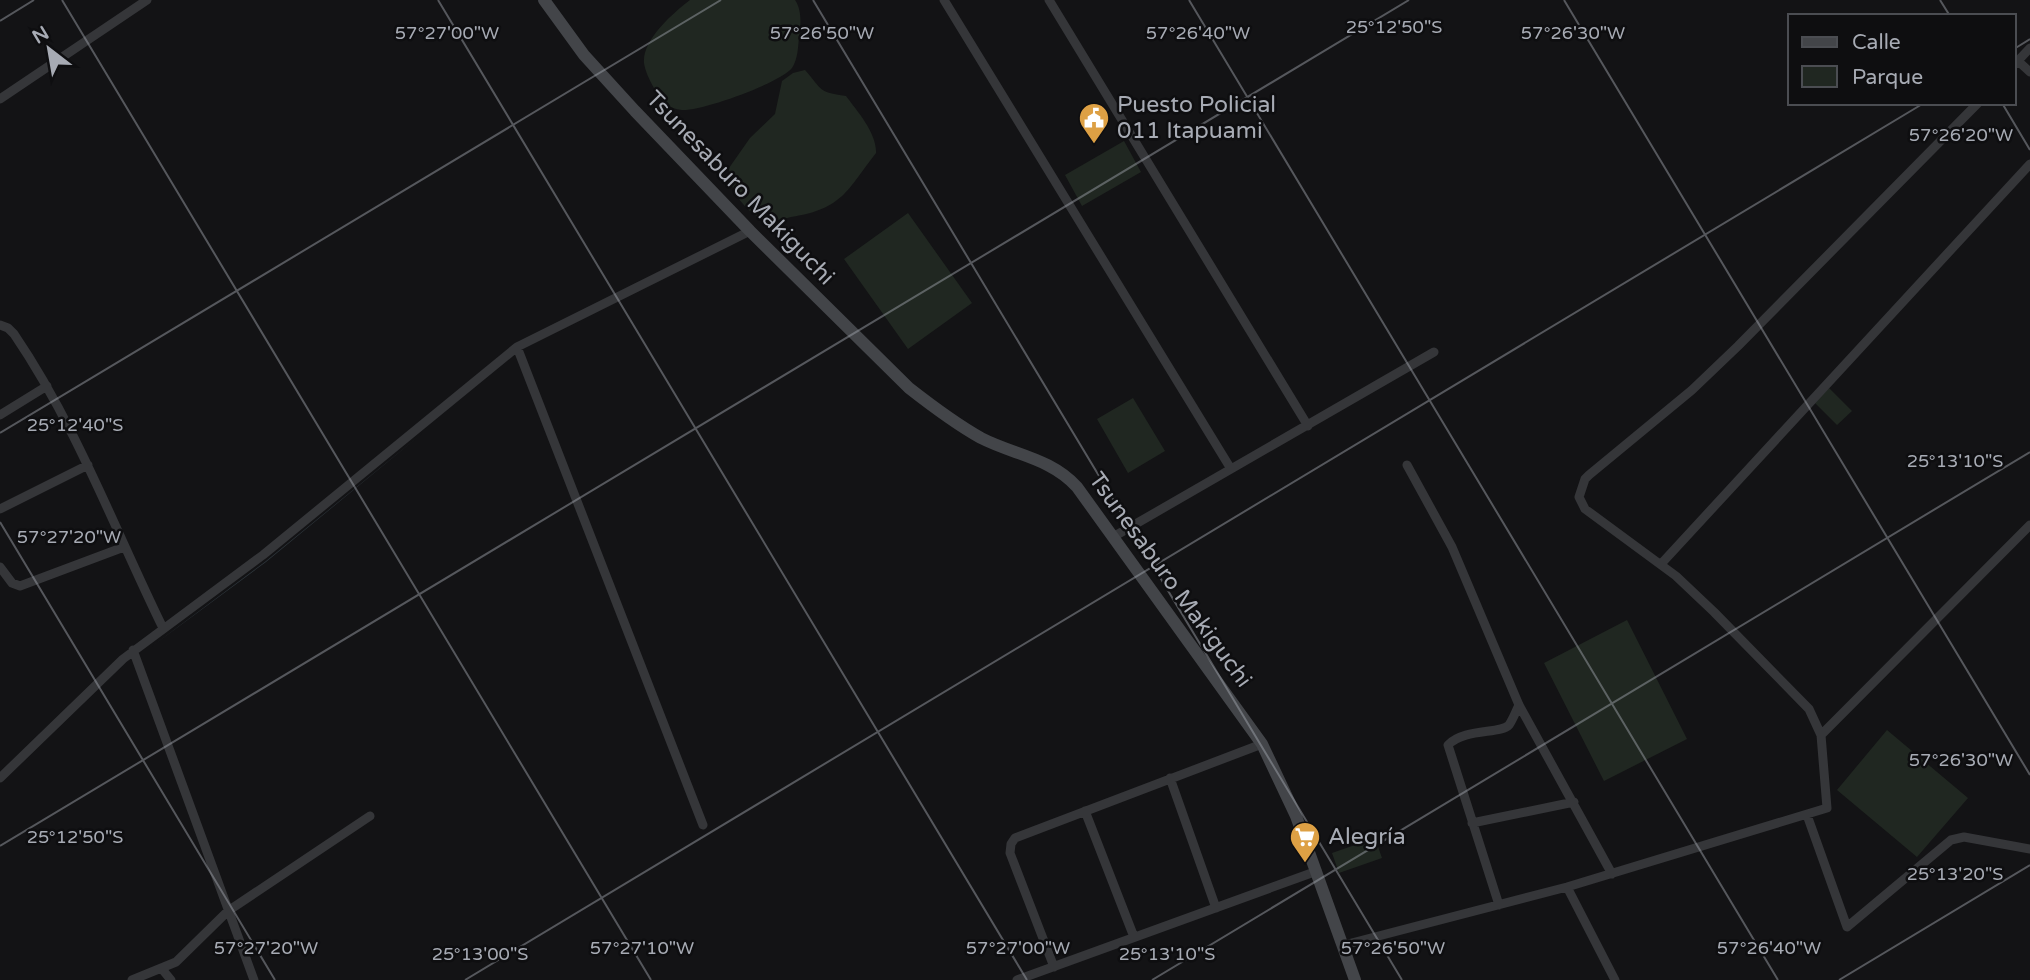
<svg xmlns="http://www.w3.org/2000/svg" width="2030" height="980" font-family="'Varela Round',sans-serif">
  <rect width="100%" height="100%" fill="#131315"/>
  <path fill="#202721" d="M690,0H795C802,10 801,25 799,37C798,47 798,59 792,68C780,83 702,111 682,110C668,109 660,100 654,88C650,81 645,71 644,63C642,40 673,13 690,0Z
    M805,70C823,90 817,92 846,96C857,111 877,133 876,153C847,190 843,209 791,217C782,219 773,222 764,221C743,208 730,193 729,168L750,138L775,114L782,81L793,73Z
    M1124,141L1141,172L1082,206L1065,175Z
    M908,213L972,303L908,349L844,259Z
    M1829,388L1852,411L1837,425L1814,402Z
    M1133,398L1165,451L1128,473L1097,419Z
    M1627,620L1687,739L1604,781L1544,663Z
    M1887,730L1968,798L1917,857L1837,790Z
    M1375,838L1382,858L1339,873L1332,853Z"/>
  <path fill="#2e363c" d="M424,432L266,562L151,647L266,561Z"/>
  <g fill="none" stroke-linecap="round" stroke-linejoin="round">
    <path stroke="#353639" stroke-width="9" d="M944,0L1231,469
      M1049,0L1308,426
      M2018,61L2030,72
      M2014,65L2030,48
      M0,99L147,0
      M0,325L8,328L14,334C76,425 115,530 163,628
      M517,347L703,825
      M0,415L47,386
      M1407,465L1452,547L1519,705L1612,874
      M0,509L88,465
      M1113,537L1434,352
      M1661,564L2030,164
      M0,567L12,583L20,586L124,547
      M133,650L254,980
      M1821,735L2030,525
      M0,778L123,659L263,555L517,347L750,231
      M1170,778L1216,908
      M1085,811L1134,937
      M1807,815L1847,927L1951,840L1964,837L2030,849
      M1472,823L1574,802
      M1567,887L1615,980
      M1499,905L1448,745C1464,728 1501,734 1509,725C1513,719 1516,711 1519,705
      M1344,945L1567,887L1827,808L1821,735L1809,709L1714,612L1676,576L1585,509L1579,497L1585,479L1589,475L1692,390L1738,346L1978,103
      M1054,967L1010,853L1011,844L1015,838L1262,744
      M162,969L171,980
      M132,980L176,962L228,911L370,816
      M1017,980L1317,871"/>
    <path stroke="#434549" stroke-width="12" d="M544,0L584,55L635,111L750,231L909,388C932,406 956,424 981,438C1014,455 1051,458 1077,487L1262,744L1296,816L1355,980"/>
  </g>
  <path fill="none" stroke="#a7abb4" stroke-width="2" stroke-opacity="0.45" d="M62,0L651,980M438,0L1027,980M813,0L1402,980M1189,0L1778,980M1564,0L2030,775M1940,0L1950,16M0,21L34,0M2014,49L2030,39M2002,103L2030,150M0,433L721,0M0,522L275,980M0,846L1409,0M465,980L1924,103M1152,980L2030,452M1839,980L2030,865"/>
  <defs>
    <g id="civic-pin" transform="scale(1.575)"><path d="M0 17L-7.5 6A9.5 9.5 0 1 1 7.5 6Z" fill="#dda044" stroke="#0e0e10"/><path d="M-.6-6.5H3V-4.5H.6V-3L4-1V1h2V6H-6V1h2V-1L-.6-3ZM-1.2 2.5V6h2.4V2.5Z" fill="#fff"/></g>
    <g id="supermarket-pin" transform="scale(1.575)"><path d="M0 17L-7.5 6A9.5 9.5 0 1 1 7.5 6Z" fill="#dda044" stroke="#0e0e10"/><path d="M-6-5.5h2.5l.6 2H6L4.5 2H-2.5L-4.4-4H-6ZM-1.5 3.2a1.3 1.3 0 1 0 .1 0ZM3 3.2a1.3 1.3 0 1 0 .1 0Z" fill="#fff"/></g>
  </defs>
  <g fill-rule="evenodd">
    <use href="#civic-pin" x="1094" y="118"/>
    <use href="#supermarket-pin" x="1305" y="837"/>
  </g>
  <g text-anchor="middle" dominant-baseline="central" stroke-width="5" stroke-linejoin="round" paint-order="stroke">
    <g font-size="23" fill="#a7abb4" stroke="#0e0e10" text-anchor="start">
      <text x="1117" y="105">Puesto Policial<tspan x="1117" dy="26">011 Itapuami</tspan></text>
      <text x="1328" y="837">Alegría</text>
    </g>
    <g font-size="23" fill="#a7abb4" stroke="#0e0e10">
      <text transform="translate(740 188) rotate(46)">Tsunesaburo Makiguchi</text>
      <text transform="translate(1170 580) rotate(54)">Tsunesaburo Makiguchi</text>
    </g>
  </g>
  <g font-size="18" text-anchor="middle" fill="#a7abb4" stroke="#0e0e10" stroke-width="5" stroke-linejoin="round" paint-order="stroke">
    <text x="1394" y="33">25°12'50"S</text>
    <text x="1573" y="39">57°26'30"W</text>
    <text x="447" y="39">57°27'00"W</text>
    <text x="822" y="39">57°26'50"W</text>
    <text x="1198" y="39">57°26'40"W</text>
    <text x="1961" y="141">57°26'20"W</text>
    <text x="75" y="431">25°12'40"S</text>
    <text x="1955" y="467">25°13'10"S</text>
    <text x="69" y="543">57°27'20"W</text>
    <text x="1961" y="766">57°26'30"W</text>
    <text x="75" y="843">25°12'50"S</text>
    <text x="1955" y="880">25°13'20"S</text>
    <text x="266" y="954">57°27'20"W</text>
    <text x="642" y="954">57°27'10"W</text>
    <text x="1018" y="954">57°27'00"W</text>
    <text x="1393" y="954">57°26'50"W</text>
    <text x="1769" y="954">57°26'40"W</text>
    <text x="480" y="960">25°13'00"S</text>
    <text x="1167" y="960">25°13'10"S</text>
  </g>
  <rect x="1788" y="14" width="228" height="91" fill="#0e0e10" stroke="#4b4d52" stroke-width="2"/>
  <rect x="1802" y="37" width="35" height="10" fill="#434549" stroke="#4b4d52" stroke-width="2"/>
  <text x="1852" y="49" font-size="21" fill="#a7abb4">Calle</text>
  <rect x="1802" y="66" width="35" height="21" fill="#202721" stroke="#4b4d52" stroke-width="2"/>
  <text x="1852" y="84" font-size="21" fill="#a7abb4">Parque</text>
  <g transform="translate(49 49) rotate(329)" stroke="#0e0e10" stroke-width="5" paint-order="stroke">
  <path d="M0-5L12 26L0 18L-12 26Z" fill="#a7abb4"/>
  <text y="-10" font-size="19" font-weight="bold" text-anchor="middle" fill="#a7abb4">N</text>
  </g>
</svg>
